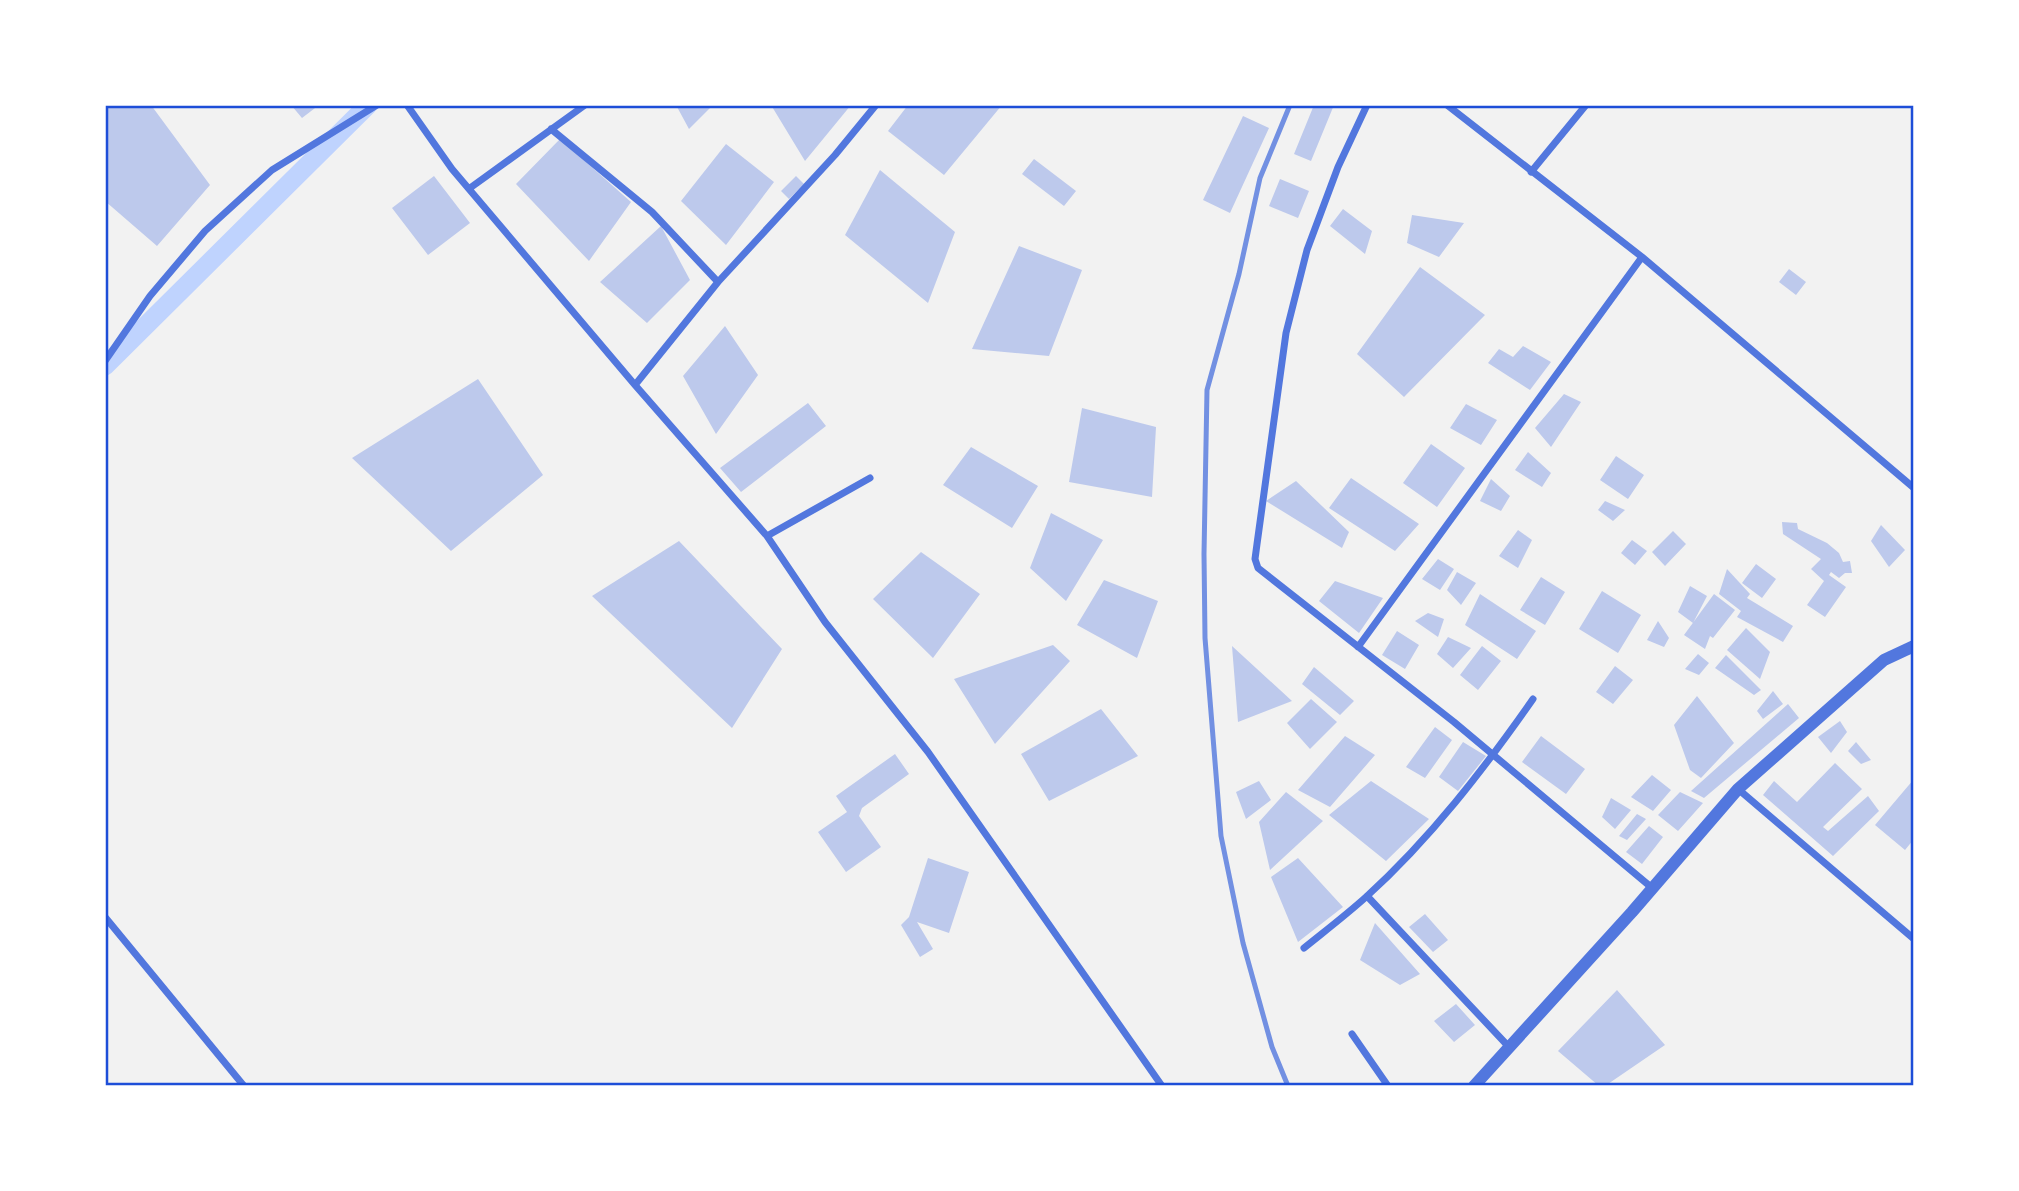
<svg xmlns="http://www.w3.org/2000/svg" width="2019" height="1191" font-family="Mulish,sans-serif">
  <rect width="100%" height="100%" fill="#f2f2f2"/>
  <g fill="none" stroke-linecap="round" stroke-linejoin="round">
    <path stroke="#bfd3fe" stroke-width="19" d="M105,366L368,105"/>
  </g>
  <path fill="#bdc9ec" d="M105,105H151L210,185L157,246L105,201Z
    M291,105H319L302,118Z
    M676,105H713L689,129Z
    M771,105H851L805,161Z
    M908,105H1002L944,175L888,131Z
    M1314,105H1334L1311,161L1294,154Z
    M1243,116L1269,128L1230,213L1203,200Z
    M560,139L631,202L589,261L516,184Z
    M726,144L774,182L726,245L681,201Z
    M1034,159L1076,191L1064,206L1022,174Z
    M880,170L955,232L928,303L845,235Z
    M434,176L470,223L428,255L392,208Z
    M796,176L804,184L789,199L781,191Z
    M1280,179L1309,191L1298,218L1269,206Z
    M1343,209L1372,231L1365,254L1330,226Z
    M1412,215L1464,223L1439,257L1407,243Z
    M661,226L690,280L647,323L600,282Z
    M1019,246L1082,270L1049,356L972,349Z
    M1420,267L1485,315L1404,397L1357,354Z
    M1789,269L1806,282L1796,295L1779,282Z
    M725,326L758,375L716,434L683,376Z
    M1523,346L1551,362L1530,390L1488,363L1499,349L1513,357Z
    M478,379L543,475L451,551L352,458Z
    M1564,394L1581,402L1551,447L1535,428Z
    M808,403L826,426L741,492L720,468Z
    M1466,404L1497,420L1481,445L1450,428Z
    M1082,408L1156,427L1152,497L1069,482Z
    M1431,444L1465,468L1437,507L1403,483Z
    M971,447L1038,486L1012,528L943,485Z
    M1528,452L1551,473L1542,487L1515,470Z
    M1616,456L1644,475L1628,499L1600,480Z
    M1351,478L1419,524L1395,551L1329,508Z
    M1491,479L1510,496L1501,511L1480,501Z
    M1296,481L1349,532L1342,548L1266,501Z
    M1605,501L1625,510L1613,521L1598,510Z
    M1051,513L1103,540L1066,601L1030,568Z
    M1782,522L1797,523L1798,529L1827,543L1839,553L1843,562L1850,561L1852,573H1845L1839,578L1831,572L1829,575L1846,587L1825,617L1807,605L1824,581L1811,569L1821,559L1783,534Z
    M1881,525L1905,550L1889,567L1871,541Z
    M1518,530L1532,540L1518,568L1499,556Z
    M1673,531L1686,544L1665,566L1652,552Z
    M1632,540L1647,551L1635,565L1621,553Z
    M679,541L782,649L732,728L592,596Z
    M921,552L980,594L933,658L873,599Z
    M1438,559L1454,569L1440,590L1422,579Z
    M1756,564L1776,579L1762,598L1742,583Z
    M1727,569L1750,594L1747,598L1793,626L1783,642L1737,617L1741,611L1719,594Z
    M1457,572L1476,583L1461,605L1447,590Z
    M1541,577L1565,592L1545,625L1520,610Z
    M1104,580L1158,601L1137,658L1077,625Z
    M1335,581L1383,598L1359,633L1319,601Z
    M1690,586L1707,596L1693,623L1678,612Z
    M1602,591L1641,615L1618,653L1579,629Z
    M1480,594L1536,631L1517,659L1465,625Z
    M1714,594L1735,610L1713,638L1710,636L1705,649L1684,635Z
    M1428,613L1444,619L1438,637L1415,621Z
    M1658,621L1669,638L1664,647L1647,640Z
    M1746,628L1770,652L1760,679L1727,650Z
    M1397,631L1419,645L1405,669L1382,655Z
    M1448,637L1471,648L1453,668L1437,654Z
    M1053,645L1070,661L995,744L954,679Z
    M1232,646L1292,701L1238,722Z
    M1482,646L1501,661L1478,690L1460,675Z
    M1698,654L1709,663L1699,675L1685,669Z
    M1726,655L1761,690L1754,695L1715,668Z
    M1615,666L1633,680L1613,704L1596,692Z
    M1314,667L1354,701L1340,715L1302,684Z
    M1773,691L1783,704L1763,719L1757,711Z
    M1697,696L1734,743L1701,778L1690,770L1674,725Z
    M1311,699L1337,722L1310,749L1287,723Z
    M1788,704L1799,718L1704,798L1691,791Z
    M1101,709L1138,756L1049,801L1021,754Z
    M1840,721L1847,732L1831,753L1818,737Z
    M1435,727L1452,740L1425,778L1406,767Z
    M1345,736L1375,755L1330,807L1298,790Z
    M1541,736L1585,769L1566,794L1522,762Z
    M1463,742L1486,756L1458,791L1439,777Z
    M1856,742L1871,760L1861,764L1848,751Z
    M895,754L909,774L862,808L859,816L881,847L846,872L818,832L847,812L836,796Z
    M1835,763L1862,789L1823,827L1828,831L1868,796L1879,811L1833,856L1763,795L1774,781L1797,802Z
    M1652,775L1671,790L1653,811L1631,797Z
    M1914,779V839L1905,850L1875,825Z
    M1259,781L1271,800L1246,819L1236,792Z
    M1371,781L1429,819L1386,861L1329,815Z
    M1286,792L1323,821L1270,870L1259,822Z
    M1680,792L1703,803L1678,831L1658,815Z
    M1611,798L1631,810L1615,829L1602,817Z
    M1637,814L1646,819L1627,840L1619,836Z
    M1649,826L1663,837L1642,864L1626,852Z
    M928,858L969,872L949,933L917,922L933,949L920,957L901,925L909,917Z
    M1298,858L1343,907L1298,942L1271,877Z
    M1425,914L1448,940L1433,952L1409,927Z
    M1375,923L1420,974L1400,985L1360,960Z
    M1617,990L1665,1045L1605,1086H1599L1558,1051Z
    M1456,1004L1475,1025L1454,1042L1434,1021Z"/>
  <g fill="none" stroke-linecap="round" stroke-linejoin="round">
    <path stroke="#5277de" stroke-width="7" d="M407,105L452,169L635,385L767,536L825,622L928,752L1162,1086
      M1367,105L1338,167L1307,250L1286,333L1257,544L1255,559L1258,568L1454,722L1651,887
      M1447,105L1642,257L1914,488
      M551,129L652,212L718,282
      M1531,172L1586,105
      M470,188L585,105
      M105,361L150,296L205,231L272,170L377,105
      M635,385L718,282L835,155L876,105
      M767,536L870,478
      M1358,647L1642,257
      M1738,789L1914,939
      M1367,896L1509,1047
      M105,917L244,1086
      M1304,948C1325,931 1346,915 1366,897C1430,839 1484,769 1533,699
      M1352,1034L1388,1086"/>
    <path stroke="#5277de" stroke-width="12" d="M1474,1086L1632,912L1738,789L1884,660L1914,646"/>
    <path stroke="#7290e2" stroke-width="5" d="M1288,1086L1272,1047L1243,943L1221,836L1205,638L1204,554L1207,390L1239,274L1260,178L1290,105"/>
  </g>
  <rect width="2019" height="1191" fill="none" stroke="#ffffff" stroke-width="214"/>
  <rect x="107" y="107" width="1805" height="977" fill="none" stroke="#1d4ed8" stroke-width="2.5"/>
</svg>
